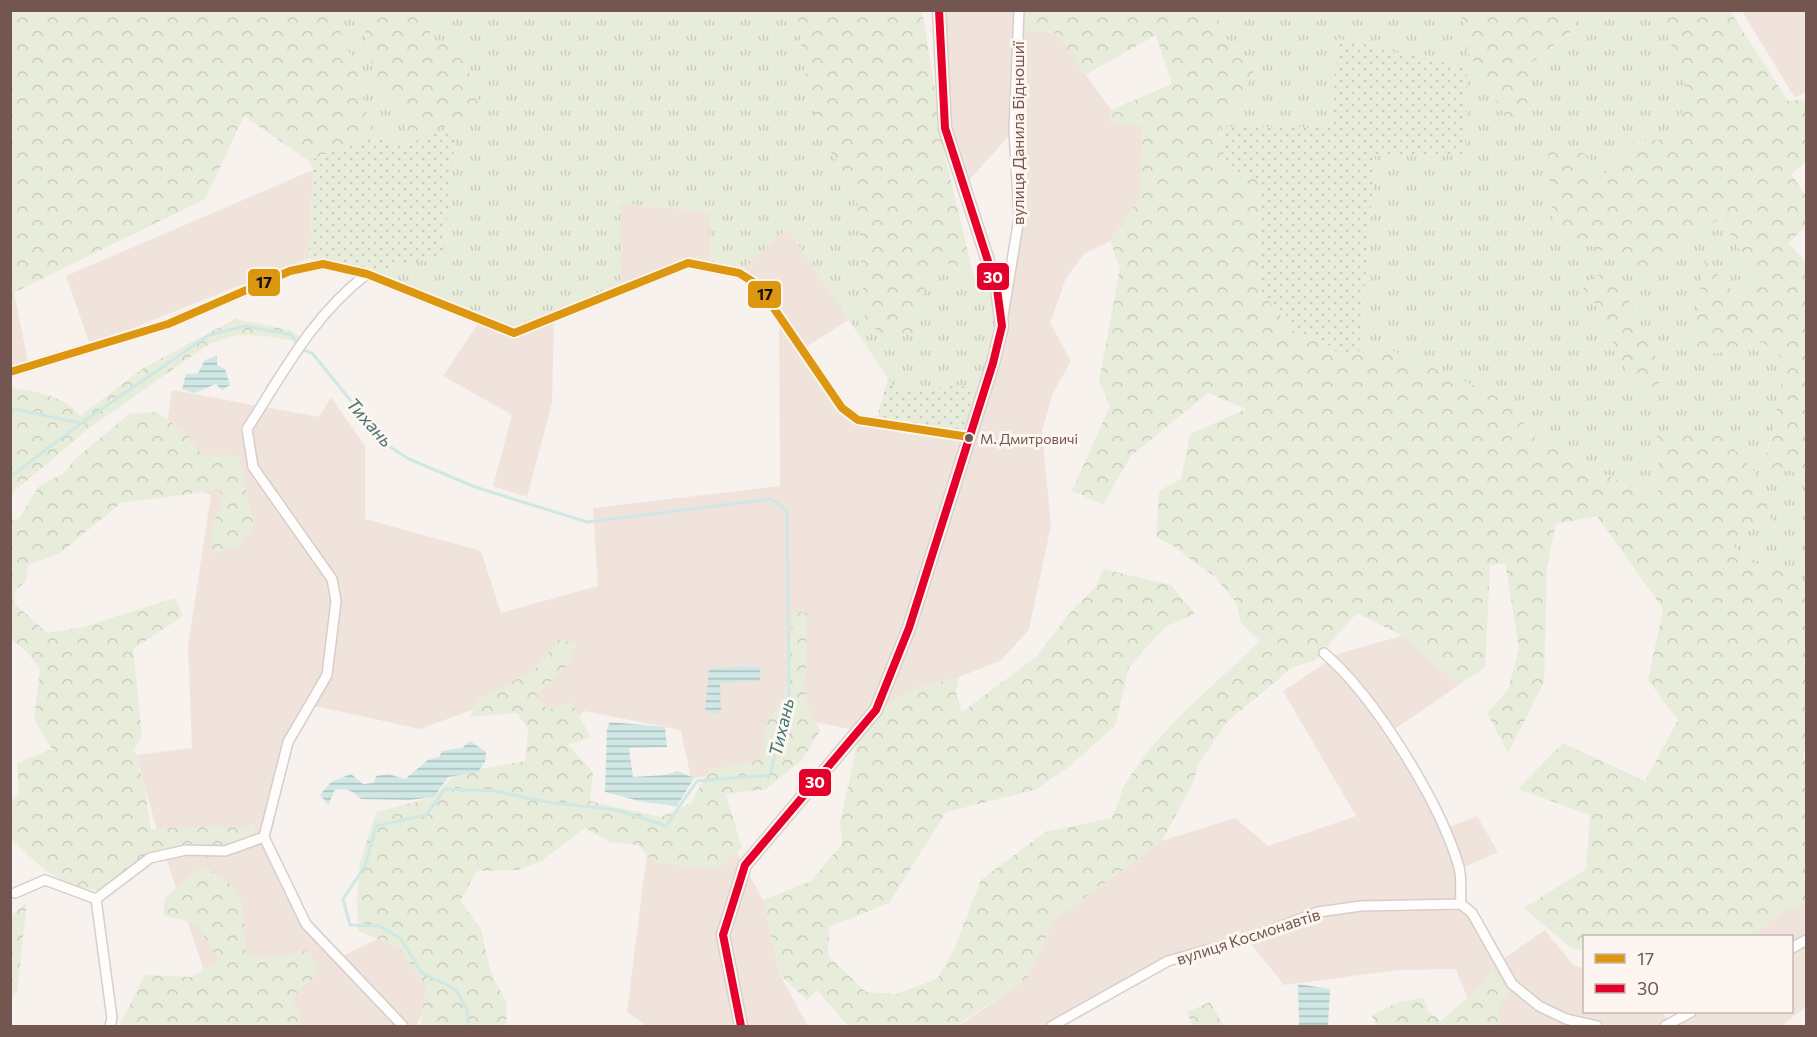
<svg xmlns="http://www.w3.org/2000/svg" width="1817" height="1037" font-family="Commissioner,sans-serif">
  <defs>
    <pattern id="grass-tufts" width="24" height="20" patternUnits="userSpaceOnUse" patternTransform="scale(1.5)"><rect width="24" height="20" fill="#e8ecda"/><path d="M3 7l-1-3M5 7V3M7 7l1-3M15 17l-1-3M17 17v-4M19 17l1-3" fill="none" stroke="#caccbd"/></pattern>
    <pattern id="forest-crowns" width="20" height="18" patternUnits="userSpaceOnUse" patternTransform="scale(1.5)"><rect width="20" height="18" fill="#e8ecda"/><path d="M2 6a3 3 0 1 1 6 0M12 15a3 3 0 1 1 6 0" fill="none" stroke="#caccbd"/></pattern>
    <pattern id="garden-dots" width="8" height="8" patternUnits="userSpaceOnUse" patternTransform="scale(1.5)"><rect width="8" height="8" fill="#e8ecda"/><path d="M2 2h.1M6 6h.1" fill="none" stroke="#caccbd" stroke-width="1.8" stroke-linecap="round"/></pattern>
    <pattern id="water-rules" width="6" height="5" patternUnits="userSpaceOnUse" patternTransform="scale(1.5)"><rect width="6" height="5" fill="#d0e8e5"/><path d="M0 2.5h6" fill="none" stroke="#adbfbc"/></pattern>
  </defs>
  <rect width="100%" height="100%" fill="#f7f2ee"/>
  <path fill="#efe3dc" d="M939,11H1019L1018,29L1056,33L1111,110L1110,124L1143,126L1140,198L1110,241L1084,254L1066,278L1050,323L1071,361L1053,393L1042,431L1051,525L1029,630L1000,661L959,677L916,688L860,731L784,716L770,764L691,779L681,730L584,711L567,730L513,695L420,729L310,705L288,742L264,837L306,924L339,958L397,929L438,987L416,1026H267L211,991L159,837L136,755L192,748L188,646L211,495L158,478L172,390L319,417L331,397L365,446V519L481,551L501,613L598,586L593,508L780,486L779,314L758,285L739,273L786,227L849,320L804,348L842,408L858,420L889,424L993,363L1019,218L1013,131L964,186L945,128Z
    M1742,11H1806V92L1795,98Z
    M313,170L309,258L90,345L66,276Z
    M619,203L710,212L711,267L688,263L621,288Z
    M14,292L29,367L11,372L10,294Z
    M554,317L552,403L527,497L493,486L512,415L443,376L480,321Z
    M1402,636L1459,685L1390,732L1444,829L1477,816L1498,852L1460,869L1461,904L1499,962L1545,930L1573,965L1584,969V1012H1662L1672,1024L1691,1012H1792V936H1726L1806,876V1007L1781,1026H1474L1476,1020L1456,969L1398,970L1284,985L1247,939L1168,961L1052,1026H959L1027,978L1054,920L1162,841L1235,818L1268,846L1356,816L1283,691L1340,653Z
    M649,837L730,840L763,900L780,975L808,1026H647L627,1012Z"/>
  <path fill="url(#grass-tufts)" d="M331,11H361L376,83L405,118L407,146L372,136L357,70Z
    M424,11H796L808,88L821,136L857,193L865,318L932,255L997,289L1002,326L982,397L960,385L897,392L787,228L739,273L711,267L709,212L620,203L621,288L514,333L367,275L456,132L434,131L480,107L433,43Z
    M1209,11H1461L1486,81L1502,111L1526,126L1530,64L1575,30L1576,11H1654L1663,21L1694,90L1676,138L1633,142L1597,183L1548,137L1645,270L1719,218L1761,282L1736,295L1704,261L1709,355L1763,342L1785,361L1773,434L1762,466L1806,473V590L1779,569L1752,563L1726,539L1772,520L1657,433L1659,490L1653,497L1568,458L1531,435L1519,416L1393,351L1360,350L1375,156L1465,153L1337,38L1332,128L1221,127L1259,64L1240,59Z"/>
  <path fill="url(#forest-crowns)" d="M11,11H331L357,70L372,136L309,161L244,116L205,199L11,294Z
    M361,11H424L433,43L460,46L481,107L407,146L405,118L376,83Z
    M796,11H922L947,163L974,277L932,255L914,332L888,342L865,318L857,193L821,136L808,88Z
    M1019,11H1209L1240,59L1259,63L1221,127L1225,167L1258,180L1261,291L1293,331L1326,343L1346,360L1360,350L1393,351L1490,392L1519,416L1531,435L1569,458L1653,497L1659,489L1657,432H1718L1754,471L1772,520L1727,540L1752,563L1779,569L1806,590V745L1803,760L1806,761V903L1787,909L1753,936H1584V951L1571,948L1524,908L1586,869L1590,815L1518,789L1563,743L1645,781L1678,720L1648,680L1663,609L1597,516L1556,524L1547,566L1544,682L1508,753L1487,713L1508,690L1519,648L1505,563L1490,565L1485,667L1459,685L1402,636L1357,613L1314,661L1293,667L1228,721L1198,764L1194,781L1162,841L1054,920L1027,978L956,1026H848L817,990L807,1000L780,975L763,900L811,881L842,844L840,824L860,730L876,710L916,688L959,677L956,694L962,712L1036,657L1069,614L1096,586L1103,569L1171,585L1195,614L1165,627L1129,667L1115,726L1066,769L1035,790L946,812L889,903L829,927L828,956L866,992L896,994L937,979L954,949L981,880L1045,832L1112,818C1117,807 1120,794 1126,783C1160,727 1214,686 1260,641L1241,623L1237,604L1215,577L1173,546L1156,537L1159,491L1181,479L1190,434L1246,409L1208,393L1131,456L1103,504L1072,491L1110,406L1099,381L1120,268L1110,241L1140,198L1143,126L1110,124L1111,110L1172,84L1156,35L1085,75L1056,33L1017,29Z
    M1461,11H1576L1575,29L1530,64L1526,126L1502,111L1467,50Z
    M1654,11H1730L1788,101L1806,99V162L1791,174L1806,196V225L1789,243L1806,263V473L1762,467L1773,434L1785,361L1763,342L1709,355L1692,350L1704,260L1736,295L1760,282L1720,218L1645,270L1553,229L1547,136L1587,155L1597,182L1633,142L1676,138L1687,89L1663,21Z
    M1608,271L1625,293L1664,374L1653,392L1634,388L1593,300L1583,289L1593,277Z
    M235,319L290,330L301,338L293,341L266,336L237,335L209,344L88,429L11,494V388C34,391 66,396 80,416L145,367Z
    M157,412L189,436L202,455L238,454C245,478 246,500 255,524L242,545L213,554L210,533L224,496L219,490L121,503L59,554L28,565L26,582L15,590V604L47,633L83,627L175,598L183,616L133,649L142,736L134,749L144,785L151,829L216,826L239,828L255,824L254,835L229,844L206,859L185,846L123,871L103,890C60,890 39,866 11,838L10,800L19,794L17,763L52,749L34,719L40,669L26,651L11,639V520L19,519L39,486L64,473L75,459L129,414Z
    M793,612L807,613L805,699L820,731L802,760L766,789L726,794L742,848L717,870L655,863L638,845L610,842L585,828L540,862L518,870L477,871L460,901L481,929L491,973L507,1003L506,1026H421L426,985L398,947L358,931L357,899L360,863L376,812L434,797L455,774L525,761L528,729L517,713L470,717L477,700L535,670L558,640L577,643L570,663L536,696L548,710L571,702L591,737L568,745L593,772L590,801L661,817L691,803L709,770L764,759L763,728L783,701L786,690Z
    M202,865C252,892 241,903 247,954L264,959L308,950L319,973L292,997L303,1026H119L145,975L191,977L219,961L197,924L163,915L165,898Z
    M27,902L17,992L11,998V916Z
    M1492,968L1509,991L1498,1009L1500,1026H1376L1372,1015L1399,1002L1423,998L1428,1011L1441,1021L1478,988Z
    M1210,1002L1224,1026H1192L1187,1012Z"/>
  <path fill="url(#garden-dots)" d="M1337,38L1467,68L1465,154L1375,156L1360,350L1346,360L1326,343L1293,331L1261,291L1258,180L1225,167L1221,127L1332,128Z
    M434,131H456L443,255L367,274L323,264L309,258L313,170L309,161L372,136L407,146Z
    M888,378L898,392L960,385L982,397L969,437L876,422Z"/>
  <path fill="url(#water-rules)" d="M217,356V365L225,369L230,385L222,390L216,384L194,393L182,389L186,374L198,373L205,360Z
    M739,666L760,667V681L720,683L721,711L715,714L705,710L709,669Z
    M610,722L665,727L667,747L629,748L633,777L666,775L677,771L694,778L677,806L643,802L605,792L607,728Z
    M470,741L486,752L485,762L478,772L448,777L434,797L409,800L361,799C352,791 347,787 335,790L328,805L320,795L331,782L351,774L363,784L374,783L376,776L388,774L405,779L428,760L439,757L442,751L462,748Z
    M1298,984L1330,989L1328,1025H1299Z"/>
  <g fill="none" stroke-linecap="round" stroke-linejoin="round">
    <path stroke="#d0e8e5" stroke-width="3" d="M303,350L312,353L387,445L409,459L475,487L587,522L771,499L787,511L789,693L770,775L697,781L666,826L616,810L546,802L496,791L445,789L426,815L376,826L365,866L343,899L350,925L380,926L400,938L421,972L456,990L467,1010L468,1026
      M10,408L79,423
      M10,477L80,424L209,335L245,326L291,335L297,343"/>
    <g stroke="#d6ceca" stroke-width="12">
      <path id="minor" d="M367,274C313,315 283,373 247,429L253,467L332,579L336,601L327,675L288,742L264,837L306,924L403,1026
        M1003,316L1019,218L1014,130L1019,10
        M10,372L168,324L290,271L323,264L367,274L514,333L688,263L739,273L758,285L842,408L858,420L969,437
        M1324,653C1375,697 1440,802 1459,867C1462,878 1460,892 1461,904
        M15,893L45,880L96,899
        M1792,948L1806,940
        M110,1026L112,1018L96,899L150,858L186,850L225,851L264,837
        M1052,1026L1168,961L1247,939L1318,912L1361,906L1461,904L1472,913L1512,984L1539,1006L1566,1019L1597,1026
        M1665,1026L1691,1012"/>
    </g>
    <g stroke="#d8cfcc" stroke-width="15">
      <path id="major" d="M741,1026L723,935L745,865L876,710L909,628L993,363L1002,326L997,289L945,128L939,10"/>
    </g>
    <use href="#minor" stroke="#fefdfc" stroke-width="9"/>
    <use href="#major" stroke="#f2ece7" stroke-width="12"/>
    <g stroke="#fdf6f0" stroke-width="12">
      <path id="bus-1" d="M10,372L168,324L290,271L323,264L367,274L514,333L688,263L739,273L758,285L842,408L858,420L969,437"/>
    </g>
    <g stroke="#fdf6f0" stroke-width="12">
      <path id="bus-2" d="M741,1026L723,935L745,865L876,710L909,628L993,363L1002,326L997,289L945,128L939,10"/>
    </g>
    <use href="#bus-1" stroke="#dd9610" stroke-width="8"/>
    <use href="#bus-2" stroke="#e4002b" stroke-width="8"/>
  </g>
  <circle fill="#735650" stroke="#fdf6f0" stroke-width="2" cx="969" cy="438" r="5"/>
  <g text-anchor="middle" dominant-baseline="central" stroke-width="6" stroke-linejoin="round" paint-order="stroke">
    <g font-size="14" fill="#735650" stroke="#fdf6f0" text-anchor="start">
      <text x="980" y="438">М. Дмитровичі</text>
    </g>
    <g font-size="16" fill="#735650" stroke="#fdf6f0">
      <text transform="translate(1017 133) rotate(-90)">вулиця Данила Бідношиї</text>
      <text transform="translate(1248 936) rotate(-18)">вулиця Космонавтів</text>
    </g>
    <g font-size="18" font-style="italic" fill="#457676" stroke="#fdf6f0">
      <text transform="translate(370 422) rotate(48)">Тихань</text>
      <text transform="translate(781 727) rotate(-77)">Тихань</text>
    </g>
  </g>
  <g stroke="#fdf6f0" stroke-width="2">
    <rect x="976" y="262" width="34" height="29" rx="6" fill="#e4002b"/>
    <rect x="247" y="268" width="34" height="29" rx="6" fill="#dd9610"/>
    <rect x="747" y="280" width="35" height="29" rx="6" fill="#dd9610"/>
    <rect x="798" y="768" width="34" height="29" rx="6" fill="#e4002b"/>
  </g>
  <g font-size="16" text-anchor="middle" font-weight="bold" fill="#fff">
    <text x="993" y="283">30</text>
    <text x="815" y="788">30</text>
  </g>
  <g font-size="16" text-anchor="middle" font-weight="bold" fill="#111">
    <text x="264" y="288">17</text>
    <text x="765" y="300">17</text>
  </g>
  <rect width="1817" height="1037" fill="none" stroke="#735650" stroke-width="24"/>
  <rect x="1583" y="935" width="210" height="78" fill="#fdf6f0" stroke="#c6b6b0" stroke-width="1.5"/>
  <rect x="1595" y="954" width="30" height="9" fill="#dd9610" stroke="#c6b6b0" stroke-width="1.5"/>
  <text x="1637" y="965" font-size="18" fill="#735650">17</text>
  <rect x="1595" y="984" width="30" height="9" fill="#e4002b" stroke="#c6b6b0" stroke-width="1.5"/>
  <text x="1637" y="995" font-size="18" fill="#735650">30</text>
</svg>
